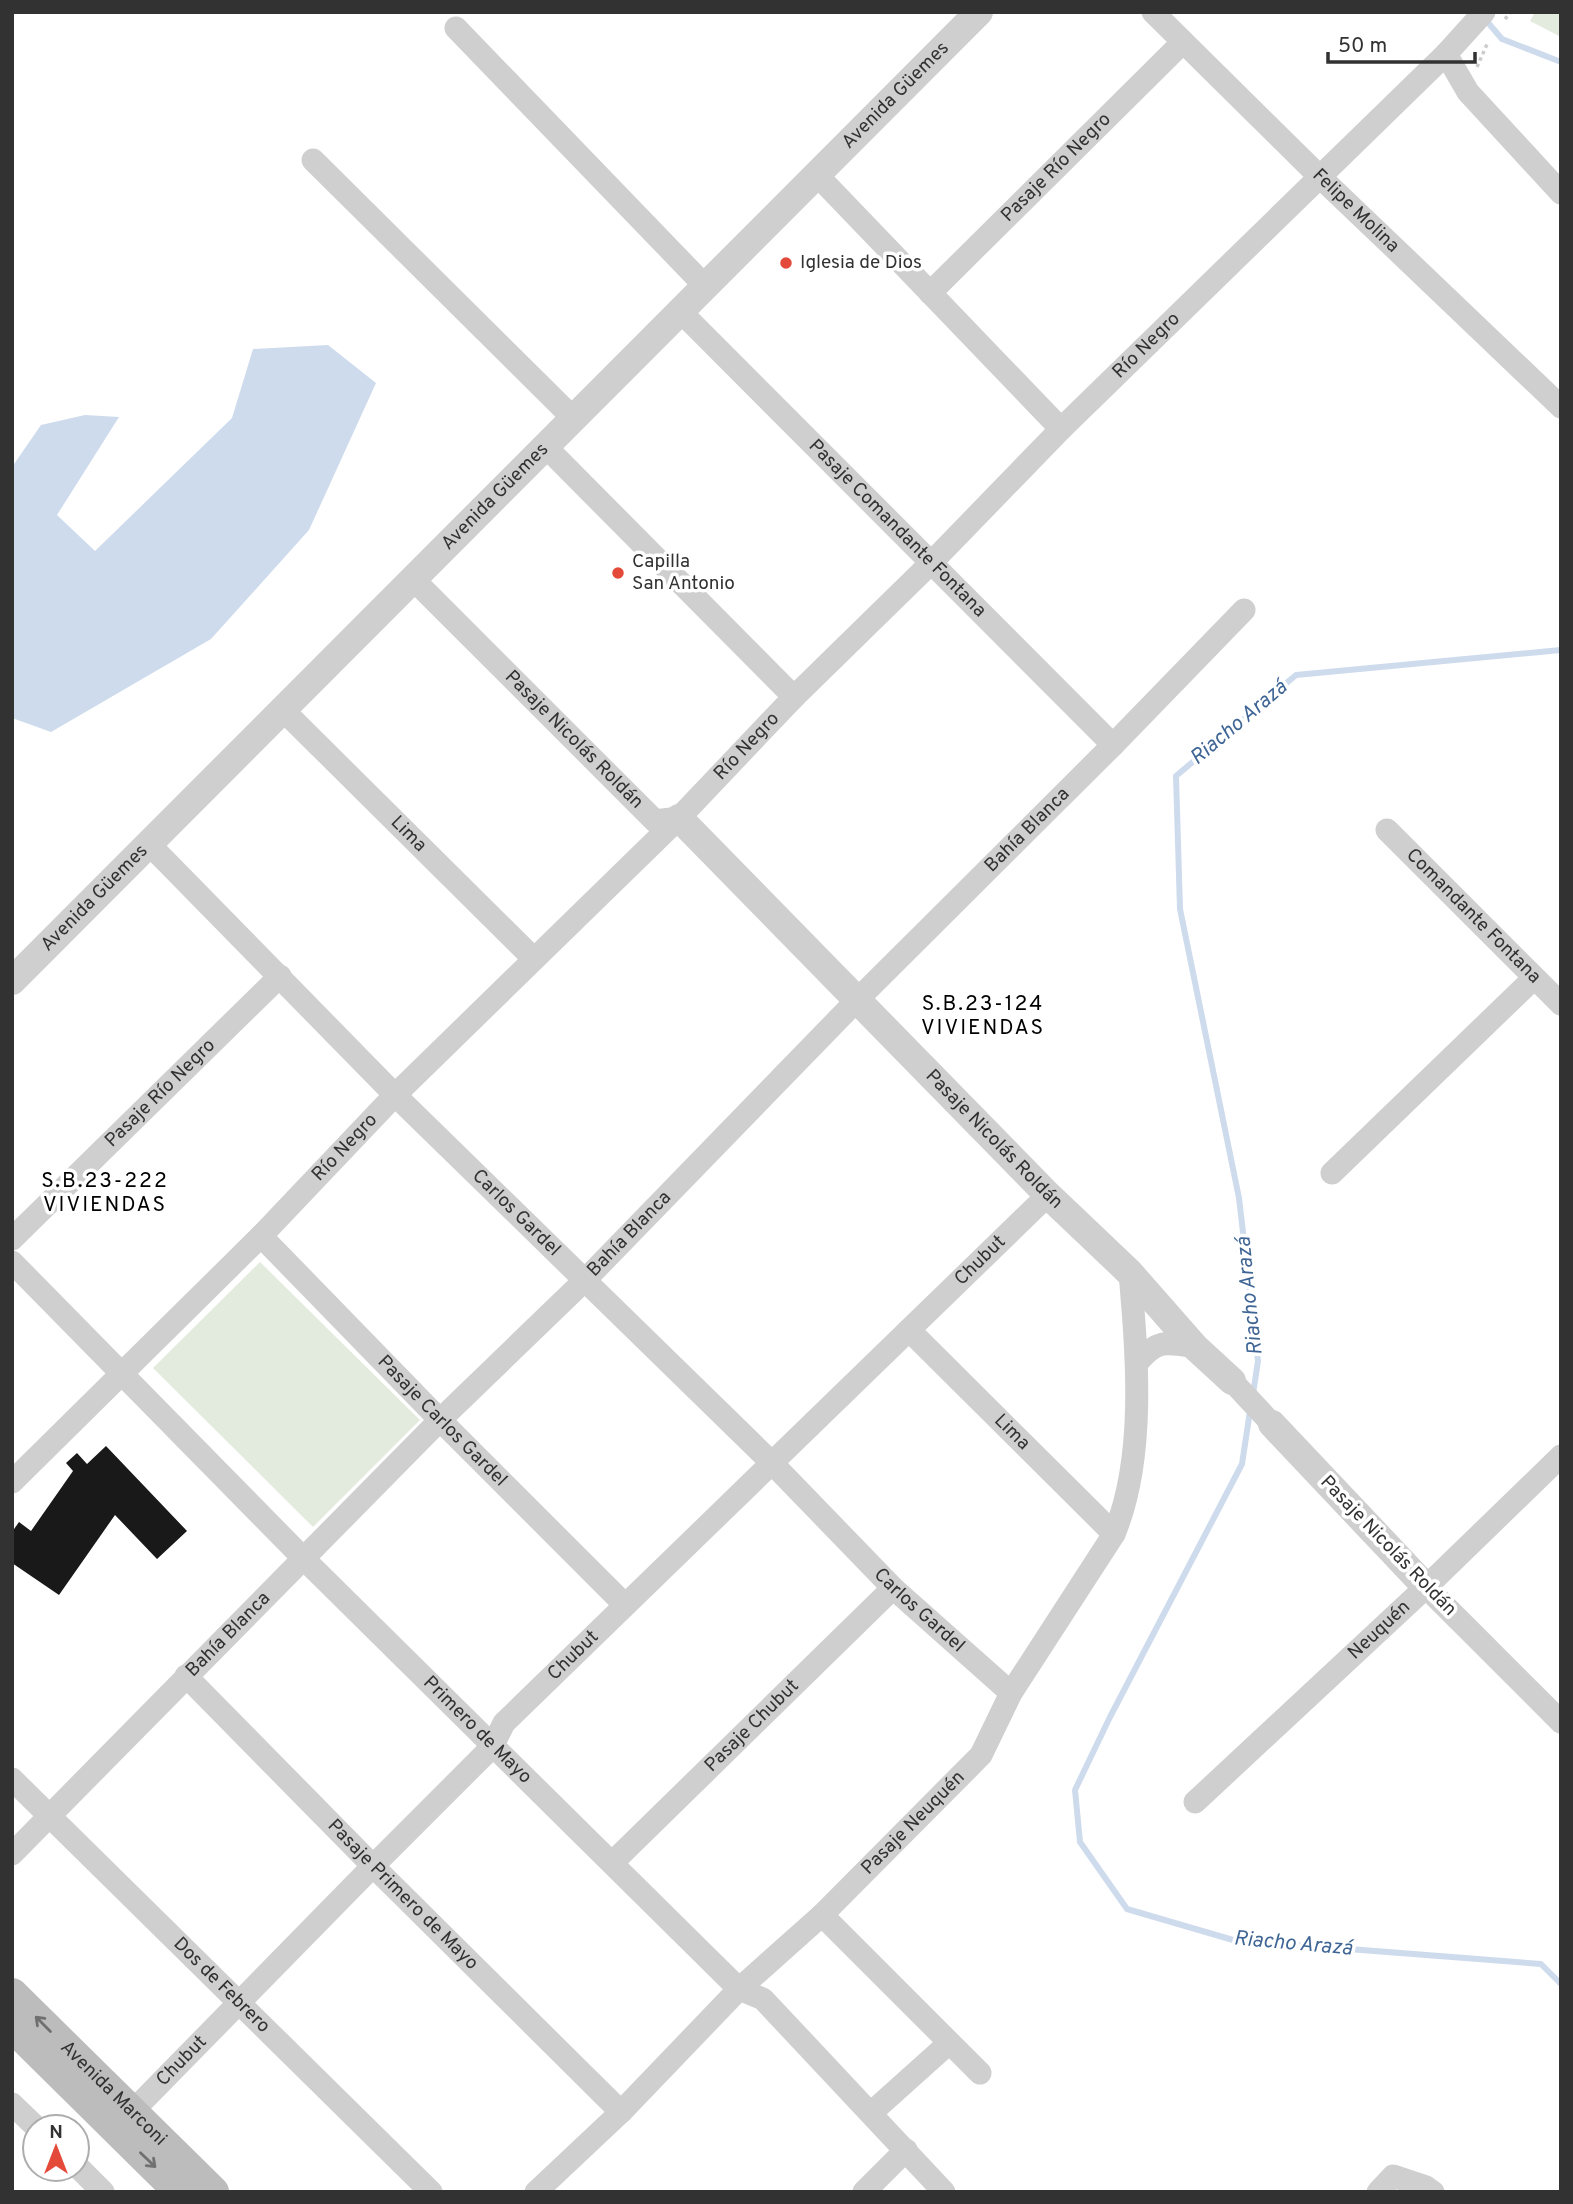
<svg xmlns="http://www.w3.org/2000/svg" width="1573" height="2204" font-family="Overpass,sans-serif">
  <rect width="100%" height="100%" fill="#fff"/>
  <path fill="#e3ebde" d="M1535,12H1561V37L1530,21Z
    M260,1262L420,1420L313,1527L153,1368Z"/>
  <path fill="#cedbed" d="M328,345L376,383L309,530L211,639L51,732L12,718V467L41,425L85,415L119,417L57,515L95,551L232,418L253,349Z"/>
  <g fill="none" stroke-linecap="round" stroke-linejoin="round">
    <path stroke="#cedbed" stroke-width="6" d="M1484,18L1502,39L1561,62
      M1253,1394L1258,1361L1239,1198L1180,909L1176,776L1296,675L1561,650
      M1250,1411L1242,1464L1110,1717L1075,1790L1080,1842L1127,1909L1233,1940L1541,1964L1561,1984"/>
  </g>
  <path fill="#191919" d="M106,1446L187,1531L157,1559L115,1515L59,1595L12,1563V1532L19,1522L31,1531L73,1471L66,1463L77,1453L87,1464Z"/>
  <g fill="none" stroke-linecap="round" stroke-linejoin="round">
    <path stroke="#ccc" stroke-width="3.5" stroke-dasharray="3.5 3.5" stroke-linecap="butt" d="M1505,19L1511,12
      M1477,67L1488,42"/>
    <g stroke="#cfcfcf" stroke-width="23">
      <path id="s1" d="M1153,12L1319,176L1561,407"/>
      <path d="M456,28L706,287"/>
      <path d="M1446,54L1468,92L1561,193"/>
      <path d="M313,160L574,419"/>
      <path d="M817,175L1061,429"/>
      <path id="s2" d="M930,293L1183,42"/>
      <path id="s3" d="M681,312L1113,745"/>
      <path d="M546,447L794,697"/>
      <path id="s4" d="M414,580L655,821L679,818"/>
      <path id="s5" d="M284,711L534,959"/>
      <path id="s6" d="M1387,830L1561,1004"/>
      <path id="s7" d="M148,843L395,1095L772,1463L893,1588L1011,1693"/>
      <path d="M1332,1173L1534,978"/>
      <path id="s8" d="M261,1236L440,1420L625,1605"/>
      <path id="s9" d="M12,1239L280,976"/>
      <path id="s10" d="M12,1262L304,1559L739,1989L763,1999L944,2192"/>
      <path id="s11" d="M909,1330L1114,1534"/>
      <path d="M1137,1363C1157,1339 1166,1342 1195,1347"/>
      <path d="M1232,1381L1272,1424"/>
      <path id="s12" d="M12,1482L261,1236L395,1095L679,818L794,697L931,563L1061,429L1446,54L1484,12"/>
      <path d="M1426,1587L1561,1722"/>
      <path id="s13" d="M186,1676L373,1866L621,2112"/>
      <path id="s14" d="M12,1779L431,2192"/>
      <path id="s15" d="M1195,1802L1426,1587L1561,1456"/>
      <path id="s16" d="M12,1854L440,1420L586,1279L857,1000L1113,745L1244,610"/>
      <path id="s17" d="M612,1863L893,1588"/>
      <path d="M822,1915L980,2073"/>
      <path d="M12,2104L36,2127"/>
      <path d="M871,2113L949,2043"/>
      <path id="s18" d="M123,2121L373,1866L492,1747L504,1723L1048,1195"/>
      <path d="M77,2166L103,2192"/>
      <path id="s19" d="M536,2192L621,2112L739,1989L822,1915L981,1755L1011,1693L1114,1534C1146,1458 1137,1355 1130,1273"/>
      <path d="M864,2192L906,2150"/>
      <path d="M1378,2192L1393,2176L1426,2187L1433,2192"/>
    </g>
    <g stroke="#cfcfcf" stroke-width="28">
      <path id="s20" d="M679,818L1048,1195L1130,1273L1195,1347L1232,1381"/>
      <path id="s21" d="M12,981L979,12"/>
      <path d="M1272,1424L1426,1587"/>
    </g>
    <g stroke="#bcbcbc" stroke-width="32">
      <path id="s22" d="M12,1994L213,2192"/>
      <path d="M12,2026L180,2192"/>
    </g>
  </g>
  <defs><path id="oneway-shaft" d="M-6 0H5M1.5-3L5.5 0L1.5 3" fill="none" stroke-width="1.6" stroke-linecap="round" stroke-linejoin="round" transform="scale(1.75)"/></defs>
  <g stroke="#707070">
    <use href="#oneway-shaft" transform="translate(43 2024) rotate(-135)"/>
    <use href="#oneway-shaft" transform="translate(148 2160) rotate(44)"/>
  </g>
  <g fill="#e44a39" stroke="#fff" stroke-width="2.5">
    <circle cx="786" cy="263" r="7"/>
    <circle cx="618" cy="573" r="7"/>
  </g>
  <g text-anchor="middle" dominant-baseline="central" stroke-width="7" stroke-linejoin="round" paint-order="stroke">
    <g font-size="19" fill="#323232" stroke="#fff">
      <text stroke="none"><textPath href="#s21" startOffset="1251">Avenida Güemes</textPath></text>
      <text stroke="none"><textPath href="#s2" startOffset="178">Pasaje Río Negro</textPath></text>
      <text stroke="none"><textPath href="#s1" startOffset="284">Felipe Molina</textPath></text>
      <text stroke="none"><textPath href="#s12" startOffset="1606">Río Negro</textPath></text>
      <text stroke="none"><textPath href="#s21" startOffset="684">Avenida Güemes</textPath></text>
      <text stroke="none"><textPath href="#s3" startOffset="306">Pasaje Comandante Fontana</textPath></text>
      <text stroke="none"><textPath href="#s4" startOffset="226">Pasaje Nicolás Roldán</textPath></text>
      <text stroke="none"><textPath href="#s12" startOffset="1040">Río Negro</textPath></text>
      <text stroke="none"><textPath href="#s16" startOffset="1442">Bahía Blanca</textPath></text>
      <text stroke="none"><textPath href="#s5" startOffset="175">Lima</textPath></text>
      <text stroke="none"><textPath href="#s21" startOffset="117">Avenida Güemes</textPath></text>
      <text stroke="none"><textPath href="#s6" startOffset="122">Comandante Fontana</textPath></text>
      <text stroke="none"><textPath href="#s9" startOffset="208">Pasaje Río Negro</textPath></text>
      <text stroke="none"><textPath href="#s20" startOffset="450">Pasaje Nicolás Roldán</textPath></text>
      <text stroke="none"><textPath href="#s12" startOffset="472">Río Negro</textPath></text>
      <text stroke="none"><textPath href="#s7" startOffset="522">Carlos Gardel</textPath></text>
      <text stroke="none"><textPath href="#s16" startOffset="875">Bahía Blanca</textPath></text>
      <text stroke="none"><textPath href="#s18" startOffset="1216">Chubut</textPath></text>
      <text stroke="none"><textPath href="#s8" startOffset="259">Pasaje Carlos Gardel</textPath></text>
      <text stroke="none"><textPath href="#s11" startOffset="145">Lima</textPath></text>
      <text transform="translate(1388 1546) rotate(46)">Pasaje Nicolás Roldán</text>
      <text stroke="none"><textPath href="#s7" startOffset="1088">Carlos Gardel</textPath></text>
      <text stroke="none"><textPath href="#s15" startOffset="252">Neuquén</textPath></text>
      <text stroke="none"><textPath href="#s16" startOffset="308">Bahía Blanca</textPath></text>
      <text stroke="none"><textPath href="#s18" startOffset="649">Chubut</textPath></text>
      <text stroke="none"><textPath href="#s17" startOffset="196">Pasaje Chubut</textPath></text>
      <text stroke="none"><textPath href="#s10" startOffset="660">Primero de Mayo</textPath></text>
      <text stroke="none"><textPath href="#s19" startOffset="528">Pasaje Neuquén</textPath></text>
      <text stroke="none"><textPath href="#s13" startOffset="308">Pasaje Primero de Mayo</textPath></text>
      <text stroke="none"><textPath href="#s14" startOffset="294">Dos de Febrero</textPath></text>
      <text stroke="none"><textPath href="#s18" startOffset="84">Chubut</textPath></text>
      <text stroke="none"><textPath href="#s22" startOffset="142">Avenida Marconi</textPath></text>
    </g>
    <g font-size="19" fill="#323232" stroke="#fff" text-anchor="start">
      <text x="800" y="263">Iglesia de Dios</text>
      <text x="632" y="562">Capilla<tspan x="632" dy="22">San Antonio</tspan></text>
    </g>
    <g font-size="21" font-style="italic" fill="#3f6595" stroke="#fff">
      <text transform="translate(1239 723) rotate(-40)">Riacho Arazá</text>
      <text transform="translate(1250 1296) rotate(-96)">Riacho Arazá</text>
      <text transform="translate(1293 1944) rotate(5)">Riacho Arazá</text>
    </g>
    <g font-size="21" letter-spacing="2" fill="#000" stroke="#fff">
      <text x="983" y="1004">S.B.23-124<tspan x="983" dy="24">VIVIENDAS</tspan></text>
      <text x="105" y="1181">S.B.23-222<tspan x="105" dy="24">VIVIENDAS</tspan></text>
    </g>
  </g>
  <rect width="1573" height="2204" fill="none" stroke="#323232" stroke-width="28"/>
  <g transform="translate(56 2148)"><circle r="33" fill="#ffffff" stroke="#adadad" stroke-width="2"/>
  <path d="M0-5L12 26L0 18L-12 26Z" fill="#e44a39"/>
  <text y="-10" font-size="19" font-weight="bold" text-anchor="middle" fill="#323232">N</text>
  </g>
  <path d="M1328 52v10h147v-10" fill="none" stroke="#323232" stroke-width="3.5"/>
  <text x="1338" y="52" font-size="21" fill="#323232" stroke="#ffffff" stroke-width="5" paint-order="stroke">50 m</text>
</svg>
